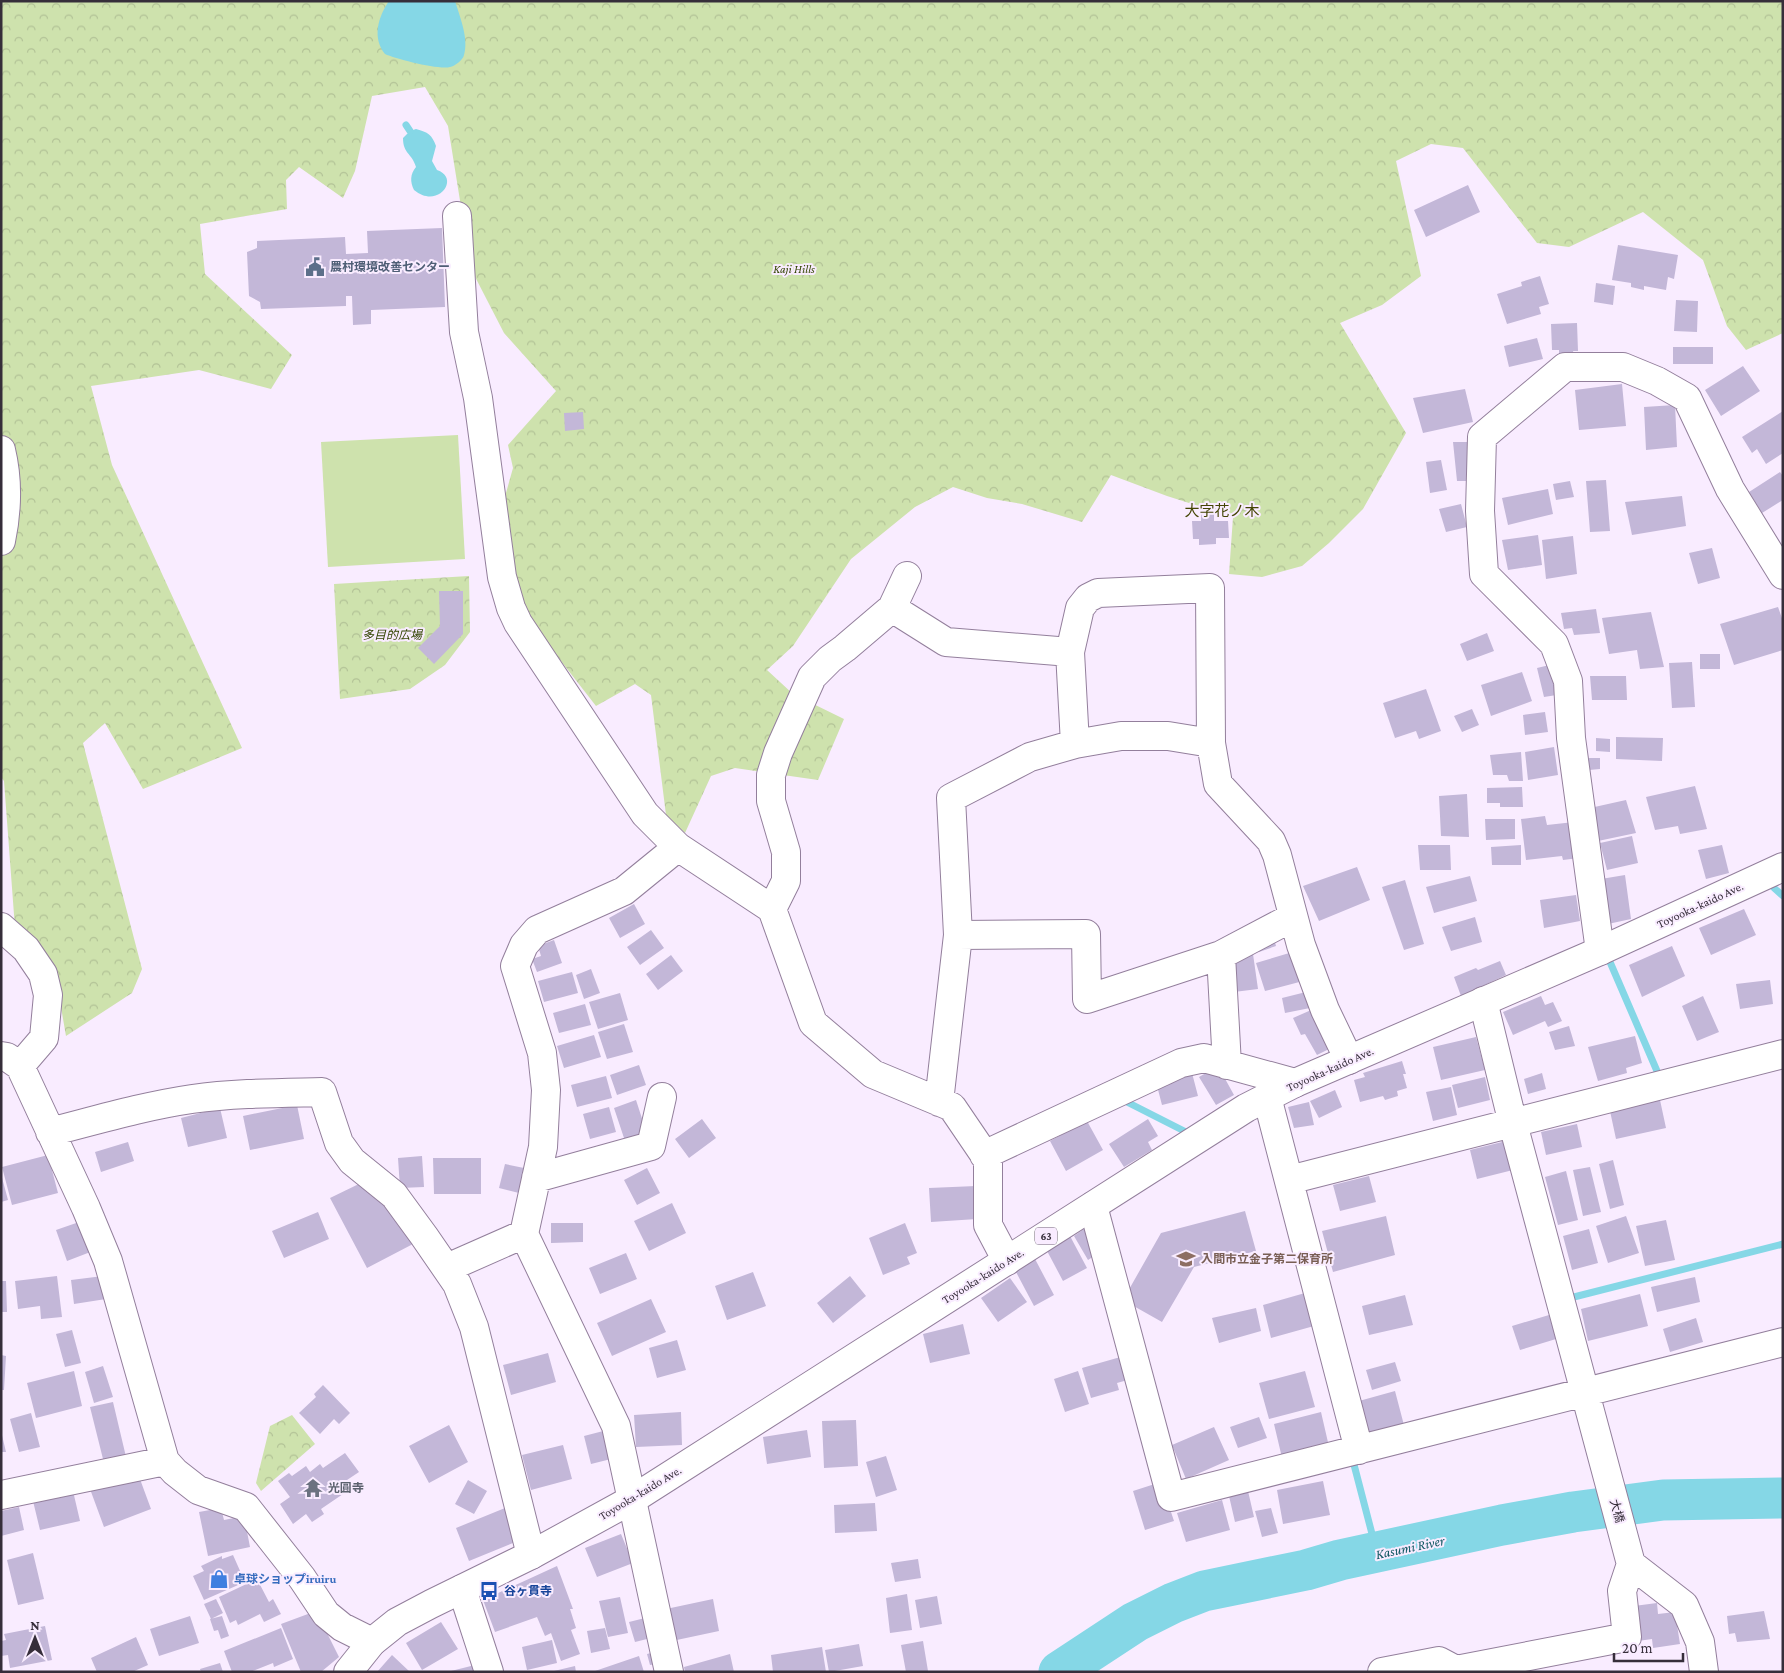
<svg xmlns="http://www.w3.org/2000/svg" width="1784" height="1673" font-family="'Crimson Pro','Noto Sans JP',serif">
  <defs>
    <pattern id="forest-crowns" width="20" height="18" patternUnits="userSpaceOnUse" patternTransform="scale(1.25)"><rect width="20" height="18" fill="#cee2ad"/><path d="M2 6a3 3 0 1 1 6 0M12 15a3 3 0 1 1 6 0" fill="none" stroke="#b2c296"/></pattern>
  </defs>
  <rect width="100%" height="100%" fill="#f9ecff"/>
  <path fill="#cee2ad" d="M458,435L465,559L328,567L321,442Z"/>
  <path fill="url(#forest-crowns)" d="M1,1H1783V333L1746,350L1727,326L1703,260L1643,212L1569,247L1537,243L1463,148L1431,144L1396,161L1421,276L1382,305L1340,323L1406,433L1363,509L1329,543L1302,566L1262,577L1229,574L1233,517L1167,496L1111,475L1082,522L1022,504L987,498L953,487L915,507L851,559L793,646L767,670L793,694L844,719L818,780L735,768L711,776L685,833L666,815L651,695L635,684L596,706L518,606L504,500L513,468L508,445L556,391L504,333L471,269L448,126L425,87L372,96L355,171L343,198L299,167L286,180L287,209L200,224L205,274L292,355L271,389L199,370L91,386L112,465L242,748L143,789L105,723L83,743L142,969L132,993L66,1036L54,967L15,928L4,781L1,777Z
    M469,576L470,632L445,665L410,689L340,699L334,584Z
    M292,1415L315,1444L261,1491L256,1483L270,1426Z"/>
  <path fill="#85d7e6" d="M389,1H455C460,17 469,39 464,55C463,60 455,66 450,67C439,70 396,59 385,54C372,38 378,17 389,1Z
    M416,129C428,132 432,135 436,146L432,161L437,170C461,178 438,210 414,190C410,182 410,174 416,167C412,153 403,154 403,138L410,131Z"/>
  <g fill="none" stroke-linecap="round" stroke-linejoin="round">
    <path stroke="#85d7e6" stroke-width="7" d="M406,125L410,131
      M1774,888L1783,896
      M1610,962L1660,1078
      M1121,1099L1192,1135
      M1566,1299L1783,1244
      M1352,1457L1377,1553"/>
    <path stroke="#85d7e6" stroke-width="41" d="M1059,1672L1135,1622L1173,1603L1204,1591L1306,1570L1340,1560L1502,1525L1573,1512L1663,1500L1783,1498"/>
  </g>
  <path fill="#c3b7d8" d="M1468,185L1480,212L1426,237L1414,210Z
    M442,228L445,307L371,310V324L353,325L352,296H346V306L261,309L260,302L249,296L247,252L257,248V241L345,237L346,254L368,253L367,231Z
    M1618,245L1678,255L1674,279L1668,277L1666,290L1644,286V290L1631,287V283L1612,280Z
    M1540,276L1549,304L1539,307L1541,314L1507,324L1497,294L1522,286L1521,282Z
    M1596,283L1615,286L1613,305L1594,302Z
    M1676,300L1698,301L1697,332L1674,331Z
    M1577,323L1578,351H1573L1574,355H1559V350H1552L1551,324Z
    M1537,338L1543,359L1509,367L1504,346Z
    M1673,347H1713V364H1673Z
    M1743,366L1760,391L1721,416L1705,390Z
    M1622,384L1626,426L1579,430L1575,390Z
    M1465,389L1473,422L1423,433L1413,398Z
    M1675,405L1677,447L1646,450L1644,407Z
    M1783,411V453L1766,464L1757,449L1752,453L1742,437Z
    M583,412L584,429L565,431L564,413Z
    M1453,442H1475L1478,481H1457Z
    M1441,460L1447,490L1430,493L1426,462Z
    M1780,472L1783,476V500L1762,513L1749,492Z
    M1606,480L1610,531L1590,532L1586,481Z
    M1570,481L1574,497L1556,500L1553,484Z
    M1548,489L1553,514L1508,525L1502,498Z
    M1682,496L1686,526L1632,535L1625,502Z
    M1461,504L1467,527L1446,532L1439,509Z
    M1214,508V521H1228L1229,538H1216V544L1199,545V539H1193L1192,521H1201V509Z
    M1538,535L1542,565L1508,570L1502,540Z
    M1573,536L1577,574L1546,579L1542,540Z
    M1712,548L1720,578L1698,584L1689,553Z
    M439,591H463V634L434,664L418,648L440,626Z
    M1778,607L1783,621V650L1734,665L1720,624Z
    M1596,609L1600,633L1574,635L1572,628L1564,629L1561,613Z
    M1651,612L1664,667L1640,669L1637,650L1609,654L1602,618Z
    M1487,633L1494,651L1467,661L1460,644Z
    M1700,654H1720V669H1700Z
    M1692,662L1695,707L1672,708L1669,663Z
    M1558,663L1563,694L1544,697L1537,668Z
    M1522,672L1532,701L1491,716L1481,685Z
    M1590,676H1626L1627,700H1592Z
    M1426,689L1441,731L1419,739L1416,731L1395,738L1383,703Z
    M1472,709L1479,725L1462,732L1454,716Z
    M1545,712L1548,732L1525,735L1523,715Z
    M1616,737L1663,738L1662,761L1616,759Z
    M1596,738L1610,739V752L1596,751Z
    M1554,747L1558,775L1528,780L1525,752Z
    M1521,752L1523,781H1509L1507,775H1493L1490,755Z
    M1589,758H1600V769L1589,770Z
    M1695,786L1707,829L1680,834L1678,826L1655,830L1646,797Z
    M1522,787L1523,807H1500V803H1487V788Z
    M1467,794L1469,837L1441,836L1439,796Z
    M1626,800L1636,833L1598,841L1590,808Z
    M1545,816L1547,825L1574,822L1579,858L1563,860L1562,856L1526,860L1521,819Z
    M1485,819H1515V839L1486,840Z
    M1632,836L1638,863L1607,870L1600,843Z
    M1418,845H1450L1451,870H1420Z
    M1521,845V865H1492L1491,847Z
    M1722,845L1729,873L1706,879L1698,850Z
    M1357,867L1370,900L1319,921L1303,886Z
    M1625,875L1631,919L1608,924L1601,879Z
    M1470,876L1477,901L1434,913L1426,887Z
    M1405,880L1424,944L1404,950L1382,887Z
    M1576,895L1580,921L1544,928L1540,900Z
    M634,904L645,924L620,938L609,918Z
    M1744,909L1756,935L1711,955L1699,928Z
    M1475,917L1482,942L1451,951L1442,927Z
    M651,930L664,948L640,965L627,947Z
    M1273,935L1276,946L1259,952L1255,940Z
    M554,940L562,963L537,972L532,959L541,956L538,946Z
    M1672,946L1685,976L1642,997L1629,965Z
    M1296,951L1307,980L1265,991L1256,963Z
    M1253,954L1258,989L1234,992L1228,957Z
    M671,955L683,971L658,990L646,974Z
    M1500,961L1506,975L1461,996L1454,977L1476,968L1478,970Z
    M591,969L600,993L584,999L576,975Z
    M572,972L578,993L544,1002L538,981Z
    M1770,980L1773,1004L1740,1009L1736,984Z
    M1306,992L1310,1008L1285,1013L1282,998Z
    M620,993L628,1020L598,1029L589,1002Z
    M1541,996L1545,1005L1553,1002L1562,1021L1548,1027L1545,1021L1513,1035L1503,1012Z
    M1703,996L1719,1032L1697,1041L1682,1006Z
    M585,1004L591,1025L559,1033L553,1013Z
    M1318,1007L1335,1046L1317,1055L1305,1034L1301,1035L1293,1018Z
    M624,1024L633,1052L607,1059L598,1032Z
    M1569,1026L1575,1046L1555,1050L1549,1032Z
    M594,1035L601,1057L564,1068L557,1046Z
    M1635,1036L1642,1063L1626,1068L1627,1073L1598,1081L1588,1047Z
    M1476,1037L1485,1070L1441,1080L1433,1047Z
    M1402,1061L1406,1074H1403L1407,1088L1397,1091L1398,1096L1385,1100L1383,1096L1360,1102L1354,1080L1365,1077L1363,1073Z
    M639,1065L646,1085L617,1095L610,1075Z
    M1218,1066L1234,1095L1216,1105L1199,1077Z
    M1192,1073L1198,1096L1162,1105L1156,1082Z
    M1542,1073L1546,1089L1528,1094L1524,1079Z
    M606,1076L612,1098L577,1107L571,1085Z
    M1485,1077L1490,1100L1458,1108L1452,1085Z
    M1451,1087L1457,1115L1433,1121L1426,1092Z
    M1335,1090L1342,1107L1319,1118L1310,1101Z
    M636,1100L647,1134L625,1141L614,1108Z
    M1660,1100L1666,1128L1616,1139L1610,1111Z
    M1309,1102L1314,1125L1294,1128L1288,1107Z
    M297,1105L304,1139L250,1150L243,1116Z
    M609,1107L616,1132L590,1139L583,1114Z
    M220,1108L227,1138L188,1147L181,1118Z
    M702,1119L716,1138L689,1158L675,1139Z
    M1148,1119L1158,1136L1148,1142L1152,1150L1124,1167L1109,1144Z
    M1087,1121L1103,1150L1066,1171L1050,1141Z
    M1577,1124L1582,1147L1546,1155L1541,1132Z
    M1506,1141L1513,1170L1477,1179L1470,1150Z
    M128,1142L134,1161L101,1172L95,1152Z
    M48,1155L58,1193L12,1205L2,1167Z
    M422,1156L424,1187L400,1188L398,1158Z
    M433,1158H481V1194H434Z
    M1613,1160L1624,1205L1610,1209L1599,1164Z
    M505,1164L529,1169L523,1194L499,1188Z
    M1590,1167L1601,1212L1583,1216L1573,1170Z
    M647,1168L660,1193L637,1205L624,1180Z
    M1566,1171L1578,1220L1558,1225L1545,1177Z
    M1,1174L8,1200L1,1202Z
    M1369,1176L1376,1202L1340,1211L1333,1185Z
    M365,1181L392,1203L413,1244L367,1268L330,1198Z
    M976,1186L977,1219L931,1222L929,1188Z
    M672,1203L686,1233L649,1251L634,1221Z
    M1245,1211L1256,1251L1194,1267L1162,1322L1123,1300L1161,1233Z
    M318,1212L329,1239L284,1258L272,1231Z
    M1386,1216L1395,1255L1333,1272L1322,1231Z
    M1626,1216L1639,1253L1608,1263L1596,1226Z
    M1666,1220L1675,1260L1645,1266L1636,1226Z
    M82,1221L93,1251L67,1261L56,1230Z
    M551,1223H583V1242L551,1243Z
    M905,1223L917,1253L907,1257L910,1264L883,1275L869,1238Z
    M1087,1227L1102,1251L1088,1260L1074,1236Z
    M1589,1229L1598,1263L1572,1270L1563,1236Z
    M1070,1236L1087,1268L1063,1281L1046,1249Z
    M626,1253L637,1279L600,1294L589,1268Z
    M1035,1259L1054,1295L1034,1306L1015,1270Z
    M753,1272L766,1306L727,1320L715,1286Z
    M57,1276L62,1317L41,1319L40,1306L18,1309L15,1281Z
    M103,1276L106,1299L74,1304L71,1280Z
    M850,1276L866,1296L833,1323L817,1303Z
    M1695,1277L1700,1302L1657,1312L1651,1287Z
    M1010,1278L1027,1302L998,1322L981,1298Z
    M1,1281H6L7,1312H1Z
    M1305,1293L1314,1326L1271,1338L1263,1305Z
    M1640,1294L1648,1326L1588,1341L1581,1309Z
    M1405,1295L1413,1325L1369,1335L1362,1306Z
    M651,1299L666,1332L612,1356L597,1323Z
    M1256,1308L1261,1331L1219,1343L1212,1318Z
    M1549,1315L1556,1339L1520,1350L1512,1326Z
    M1696,1318L1703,1342L1670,1352L1663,1329Z
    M963,1324L970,1354L930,1363L923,1334Z
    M72,1330L81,1363L65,1367L56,1334Z
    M677,1340L686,1370L657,1378L649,1348Z
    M548,1353L556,1382L511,1395L503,1365Z
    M1,1355L6,1356L4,1390H1Z
    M1124,1356L1131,1379L1117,1383L1119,1390L1091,1398L1082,1368Z
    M1395,1362L1401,1381L1372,1390L1366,1370Z
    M103,1366L113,1397L94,1403L85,1372Z
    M74,1371L82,1406L36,1418L27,1383Z
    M1078,1371L1089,1404L1065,1412L1054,1379Z
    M1305,1371L1315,1407L1269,1419L1259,1383Z
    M323,1385L350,1413L339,1424L334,1419L320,1434L299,1413L316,1397L314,1394Z
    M1395,1391L1405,1429L1369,1438L1359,1401Z
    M113,1402L127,1461L105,1467L90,1407Z
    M681,1412L682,1445L636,1447L634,1415Z
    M1321,1412L1330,1451L1283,1462L1274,1424Z
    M31,1413L40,1447L19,1452L10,1419Z
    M1259,1417L1267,1438L1238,1448L1230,1427Z
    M856,1420L858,1466L824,1468L822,1421Z
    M449,1425L468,1462L429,1483L409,1446Z
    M1214,1427L1229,1460L1186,1479L1172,1445Z
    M611,1429L619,1457L591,1464L584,1436Z
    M807,1430L811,1457L767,1464L763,1437Z
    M1,1431L6,1452H1Z
    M563,1445L572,1479L531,1490L522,1455Z
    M345,1453L359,1472L338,1486L343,1494L321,1509L324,1514L312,1522L306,1514L293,1524L280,1504L290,1497L278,1481L289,1473L292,1476L306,1466L310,1472L320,1464L323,1468Z
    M886,1456L897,1490L876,1497L866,1462Z
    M137,1471L151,1509L104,1527L90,1489Z
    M468,1480L487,1491L474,1514L455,1504Z
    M1323,1481L1330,1515L1283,1524L1277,1490Z
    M1161,1482L1174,1521L1145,1530L1133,1491Z
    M73,1491L80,1521L40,1530L33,1501Z
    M1248,1491L1254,1517L1235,1522L1229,1496Z
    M1222,1500L1230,1530L1186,1542L1177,1513Z
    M875,1503L877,1531L835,1533L834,1505Z
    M19,1507L24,1530L1,1536V1511Z
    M221,1508L224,1520L244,1516L250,1547L208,1556L199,1512Z
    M505,1508L518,1541L469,1561L456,1528Z
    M1271,1508L1278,1533L1262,1537L1255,1511Z
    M621,1534L633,1563L597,1577L585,1548Z
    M33,1553L44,1599L18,1605L7,1560Z
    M233,1555L245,1582L204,1600L193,1576L204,1571L201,1566L222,1556V1559Z
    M918,1559L921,1578L895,1582L891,1563Z
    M557,1566L573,1609H570L576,1628L571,1630L580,1654L561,1661L551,1633L545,1636L537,1617L495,1632L483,1600Z
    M257,1579L269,1602L273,1599L281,1614L264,1622L260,1614L238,1625L236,1620L230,1623L219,1597Z
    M907,1594L912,1630L890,1633L886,1598Z
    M937,1596L942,1624L920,1628L915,1600Z
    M620,1597L628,1633L608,1637L599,1601Z
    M216,1599L223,1613L211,1619L204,1604Z
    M713,1599L719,1631L672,1641L666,1609Z
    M1657,1603L1658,1614L1675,1612L1680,1644L1653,1648L1652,1639L1638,1641L1634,1606Z
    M316,1611L339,1657L321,1672H301L281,1624Z
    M1764,1611L1770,1639L1737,1642L1735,1633L1729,1634L1727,1616Z
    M190,1616L199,1643L159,1656L150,1629Z
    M222,1616L229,1636L221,1639L218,1630L214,1631L210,1619Z
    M653,1616L659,1636L635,1642L629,1622Z
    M441,1622L458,1649L422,1670L406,1643Z
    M45,1626L52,1660L10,1668L8,1655L1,1656V1641L6,1640L4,1634Z
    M281,1628L293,1659L274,1667L273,1663L250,1672H232L224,1651Z
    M605,1628L610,1649L591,1653L587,1631Z
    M136,1637L148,1665L132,1672H97L91,1658Z
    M552,1640L557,1663L527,1670L522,1647Z
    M923,1641L928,1671L906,1672L901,1645Z
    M859,1644L863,1666L829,1672L825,1650Z
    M822,1647L826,1672H773L771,1655Z
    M659,1651L662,1663L650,1665L647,1654Z
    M730,1654L734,1672H685L684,1667Z
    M392,1655L410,1672H377Z
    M639,1656L644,1672H595V1671Z
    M220,1663L223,1672H201L200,1669Z
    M479,1664L481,1672H451V1671Z
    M575,1666L576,1672H554V1671Z"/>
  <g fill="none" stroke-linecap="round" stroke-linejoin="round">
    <g stroke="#937f9c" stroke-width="30">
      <path id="minor" d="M457,216L464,332L478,398L502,577L511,608L518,623L645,814L678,847L772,909L813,1023L873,1074L952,1107L988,1160V1225L1007,1261
        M1,450C8,479 7,512 1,541
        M892,608L946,642L1070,652
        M1075,744L1070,652L1080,608L1088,598L1098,593L1210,588L1211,743L1218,784L1271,841L1277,855L1301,945L1325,1010L1349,1060
        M772,909L786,881V852L771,801V775L778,753L812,677L830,659L845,648L892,608L907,576
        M1,927L26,949L43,974L48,995L44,1038L20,1066
        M958,935L1086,934L1087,999L1221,955L1293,917
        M1600,951L1571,738L1568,681L1554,644L1484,574L1480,511L1482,437L1565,367H1623L1657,381L1687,398L1730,489L1783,575
        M1221,955L1227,1065
        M1483,1001L1513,1124L1631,1564L1684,1605L1700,1642L1704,1672
        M1,1056L7,1057L20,1066L86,1208L108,1261L165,1461L175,1472L198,1490L246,1507L302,1578L326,1614L342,1627L372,1642
        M1267,1097L1359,1450
        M939,1102L958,935L951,798L1030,757L1075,744L1121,736H1168L1211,743
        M50,1132C97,1120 144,1106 192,1099C235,1093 279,1093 322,1092L339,1143L352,1161L394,1195L424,1236L457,1284L474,1327L531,1555
        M984,1155L1181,1063L1204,1058L1295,1083
        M536,1178L651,1146L662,1097
        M1289,1180L1783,1054
        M1093,1206L1171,1497L1783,1342
        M447,1268L524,1234
        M1,1495L165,1461
        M462,1589L489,1672
        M669,1672L616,1426L524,1234L543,1147L546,1090L542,1053L515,966L524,945L537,930L624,891L678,847
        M1382,1672L1439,1661L1456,1670L1627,1637L1622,1591L1631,1564"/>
    </g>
    <g stroke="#937f9c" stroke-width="30">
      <path id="major" d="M348,1672L372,1642L397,1622L431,1604L531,1555L633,1499L1246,1108L1295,1083L1600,951L1783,867"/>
    </g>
    <use href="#minor" stroke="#fff" stroke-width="28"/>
    <use href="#major" stroke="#fff" stroke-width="28"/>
  </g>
  <defs>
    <g id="civic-bare" transform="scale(1.5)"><path d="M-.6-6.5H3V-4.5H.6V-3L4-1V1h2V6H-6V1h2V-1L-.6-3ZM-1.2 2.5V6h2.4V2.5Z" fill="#5c6f8a" stroke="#f9ecff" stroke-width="2.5" paint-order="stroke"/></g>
    <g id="school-bare" transform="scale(1.5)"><path d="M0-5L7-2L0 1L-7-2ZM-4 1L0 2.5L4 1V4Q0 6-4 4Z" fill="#8d6e63" stroke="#f9ecff" stroke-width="2.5" paint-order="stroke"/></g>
    <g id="temple-bare" transform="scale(1.5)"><path d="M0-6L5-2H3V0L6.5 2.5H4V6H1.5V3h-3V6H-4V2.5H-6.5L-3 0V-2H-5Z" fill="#6b7280" stroke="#f9ecff" stroke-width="2.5" paint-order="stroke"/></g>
    <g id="shop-bare" transform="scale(1.5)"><path d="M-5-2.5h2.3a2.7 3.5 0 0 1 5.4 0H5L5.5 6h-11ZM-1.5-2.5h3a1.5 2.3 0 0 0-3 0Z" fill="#3f7fe0" stroke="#f9ecff" stroke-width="2.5" paint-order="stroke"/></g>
    <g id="bus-bare" transform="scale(1.5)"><path d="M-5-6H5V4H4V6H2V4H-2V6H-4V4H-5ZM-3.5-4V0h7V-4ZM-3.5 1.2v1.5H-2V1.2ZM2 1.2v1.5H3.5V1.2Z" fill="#1a4fb4" stroke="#f9ecff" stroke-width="2.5" paint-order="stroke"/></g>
  </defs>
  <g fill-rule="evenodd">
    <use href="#civic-bare" x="315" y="267"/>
    <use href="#school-bare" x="1186" y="1259"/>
    <use href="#temple-bare" x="313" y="1488"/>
    <use href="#shop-bare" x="219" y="1579"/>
    <use href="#bus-bare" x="489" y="1591"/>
  </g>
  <g text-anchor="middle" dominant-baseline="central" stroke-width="4" stroke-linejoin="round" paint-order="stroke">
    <rect fill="#f9ecff" stroke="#706775" stroke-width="1" x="1035" y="1227.5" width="22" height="17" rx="4"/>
    <g font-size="11" font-weight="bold" fill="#362e3a">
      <text x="1046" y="1236">63</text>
    </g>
    <g font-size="12" font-weight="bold" fill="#4e5e75" stroke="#f9ecff" text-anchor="start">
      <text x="330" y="267">農村環境改善センター</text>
    </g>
    <g font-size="12" font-style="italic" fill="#324400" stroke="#f9ecff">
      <text x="794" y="269">Kaji Hills</text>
      <text x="392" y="635">多目的広場</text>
    </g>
    <g font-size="12" fill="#362e3a" stroke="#f9ecff">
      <text transform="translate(1700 905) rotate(-25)">Toyooka-kaido Ave.</text>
      <text transform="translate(1330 1069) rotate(-24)">Toyooka-kaido Ave.</text>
      <text transform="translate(983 1276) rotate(-32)">Toyooka-kaido Ave.</text>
      <text transform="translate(640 1493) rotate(-31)">Toyooka-kaido Ave.</text>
      <text transform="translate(1617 1511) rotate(75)">大橋</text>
    </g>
    <g font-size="12" font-weight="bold" fill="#785e54" stroke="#f9ecff" text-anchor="start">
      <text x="1201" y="1259">入間市立金子第二保育所</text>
    </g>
    <g font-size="12" font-weight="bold" fill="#5b616d" stroke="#f9ecff" text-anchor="start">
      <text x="328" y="1488">光圓寺</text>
    </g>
    <g font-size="12" font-weight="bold" fill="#366cbe" stroke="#f9ecff" text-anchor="start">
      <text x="234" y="1579">卓球ショップiruiru</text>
    </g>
    <g font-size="12" font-weight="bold" fill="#164399" stroke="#f9ecff" text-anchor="start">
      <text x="504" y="1591">谷ヶ貫寺</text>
    </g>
    <g font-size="14" font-style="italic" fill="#115863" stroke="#f9ecff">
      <text transform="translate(1410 1547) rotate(-12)">Kasumi River</text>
    </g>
    <g font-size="15" fill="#444504" stroke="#f9ecff">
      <text x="1222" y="511">大字花ノ木</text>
    </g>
  </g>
  <rect width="1784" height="1673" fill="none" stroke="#362e3a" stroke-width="5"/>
  <g transform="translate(35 1638)" stroke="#f9ecff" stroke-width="4" paint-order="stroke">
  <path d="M0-4L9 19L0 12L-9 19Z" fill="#362e3a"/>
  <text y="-8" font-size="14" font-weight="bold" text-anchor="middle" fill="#362e3a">N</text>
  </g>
  <path d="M1614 1653v8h69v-8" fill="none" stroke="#362e3a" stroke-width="2.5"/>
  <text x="1622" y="1653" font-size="15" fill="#362e3a" stroke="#f9ecff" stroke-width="4" paint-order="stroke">20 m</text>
</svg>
